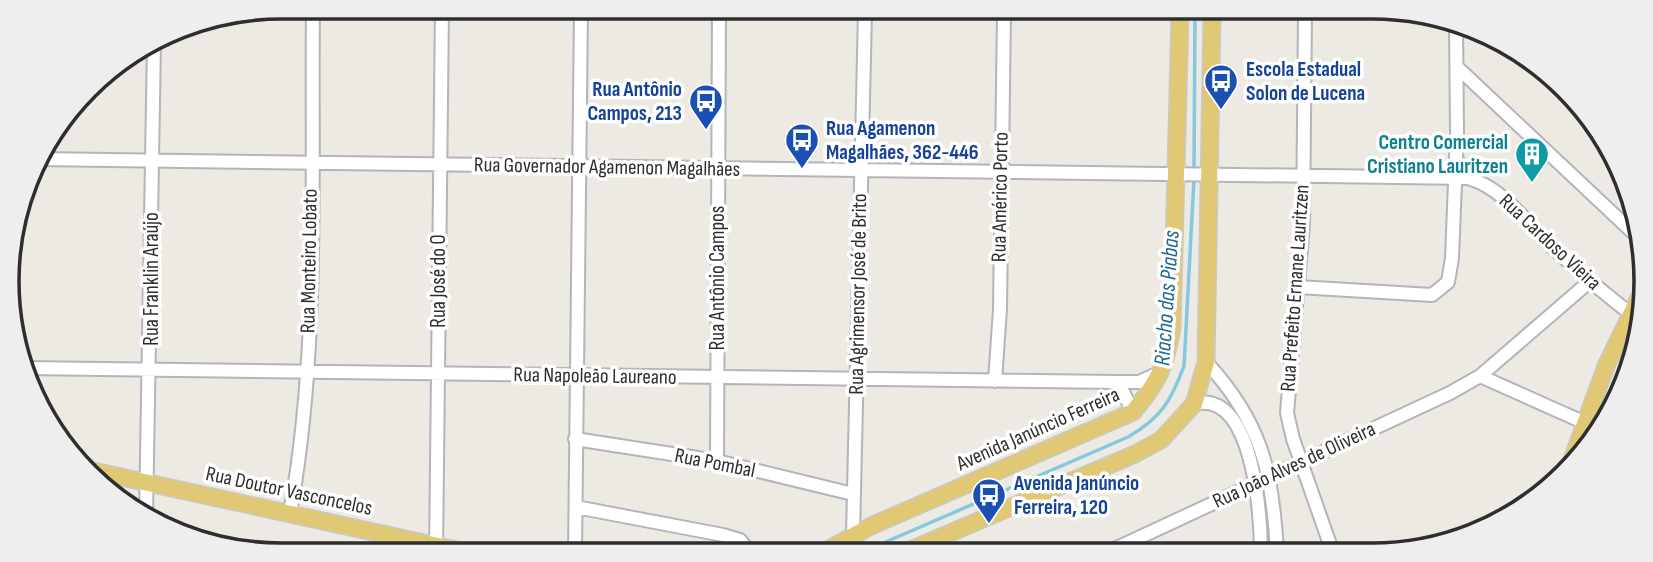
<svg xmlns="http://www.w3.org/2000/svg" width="1653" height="562" font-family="'Sofia Sans Condensed',sans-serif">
  <rect width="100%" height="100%" fill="#ede9e3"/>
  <path fill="#b9dca6" d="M1463,155L1486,176L1462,171Z"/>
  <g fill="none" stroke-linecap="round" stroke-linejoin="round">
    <path stroke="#84c8e1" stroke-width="3.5" d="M1194,171L1195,14
      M858,554L1128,437C1161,418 1171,401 1184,366L1194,179"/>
    <g stroke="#b3b4bc" stroke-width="16">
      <path id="minor" d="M1305,15L1303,225L1287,413L1293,439L1333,553
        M1457,67L1642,241
        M36,159L1468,178C1503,188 1525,221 1551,246C1579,272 1608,297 1639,320
        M1298,287L1432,295L1448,282L1452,258L1457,133L1456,23
        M1206,362C1262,422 1273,473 1277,553
        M24,368L1118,382H1139L1159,373
        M1480,376L1583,422L1598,432
        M995,381L1000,309L1004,13
        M1118,382L1133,412
        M1194,404C1253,388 1261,515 1261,553
        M575,439L717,461L853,494
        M717,461L719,10
        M576,507L723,535L740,540L751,554
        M290,513C320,351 311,172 313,7
        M146,517L154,42
        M853,535L865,12
        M1106,553L1450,393L1480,376L1589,282
        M575,554L581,9
        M436,555L442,8"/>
    </g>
    <g stroke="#c9c9c9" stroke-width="19">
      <path id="major" d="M1569,468L1606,366L1640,296
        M89,470L479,555
        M820,554L871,526L1133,412C1160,379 1164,370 1172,328L1180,14
        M901,554L1135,454L1161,440L1194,404L1206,362L1212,14"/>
    </g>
    <use href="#minor" stroke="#fff" stroke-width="12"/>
    <use href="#major" stroke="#e1c874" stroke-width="16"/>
  </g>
  <defs>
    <g id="bus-pin" transform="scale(1.75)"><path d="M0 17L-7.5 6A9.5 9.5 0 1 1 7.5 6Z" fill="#1a4fb4" stroke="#fff"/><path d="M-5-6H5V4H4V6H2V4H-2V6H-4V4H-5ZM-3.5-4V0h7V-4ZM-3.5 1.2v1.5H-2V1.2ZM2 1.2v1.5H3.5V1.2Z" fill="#fff"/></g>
    <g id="building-pin" transform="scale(1.75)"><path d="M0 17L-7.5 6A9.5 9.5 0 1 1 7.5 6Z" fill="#0f9aa8" stroke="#fff"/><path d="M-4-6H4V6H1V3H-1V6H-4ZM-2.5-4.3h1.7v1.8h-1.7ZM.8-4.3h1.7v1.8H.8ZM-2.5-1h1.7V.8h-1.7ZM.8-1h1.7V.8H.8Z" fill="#fff"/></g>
  </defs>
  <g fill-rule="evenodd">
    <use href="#bus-pin" x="1221" y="81"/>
    <use href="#bus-pin" x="706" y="101"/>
    <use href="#bus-pin" x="802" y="140"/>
    <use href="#building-pin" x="1532" y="154"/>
    <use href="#bus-pin" x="989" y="495"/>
  </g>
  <g text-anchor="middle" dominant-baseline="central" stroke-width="7" stroke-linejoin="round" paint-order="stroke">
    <g font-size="21" font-weight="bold" fill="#164399" stroke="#fff" text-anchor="start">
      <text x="1246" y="69">Escola Estadual<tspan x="1246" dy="24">Solon de Lucena</tspan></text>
      <text x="682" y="89" text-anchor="end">Rua Antônio<tspan x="682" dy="24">Campos, 213</tspan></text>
      <text x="826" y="128">Rua Agamenon<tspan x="826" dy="24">Magalhães, 362-446</tspan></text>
      <text x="1014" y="483">Avenida Janúncio<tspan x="1014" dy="24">Ferreira, 120</tspan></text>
    </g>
    <g font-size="21" font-weight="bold" fill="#0d838f" stroke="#fff" text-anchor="end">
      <text x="1508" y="142">Centro Comercial<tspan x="1508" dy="24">Cristiano Lauritzen</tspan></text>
    </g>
    <g font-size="21" fill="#2e2e2e" stroke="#fff">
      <text transform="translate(607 167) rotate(1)">Rua Governador Agamenon Magalhães</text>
      <text transform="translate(1000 197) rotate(-89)">Rua Américo Porto</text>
      <text transform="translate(1550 242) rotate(43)">Rua Cardoso Vieira</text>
      <text transform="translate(309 261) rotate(-89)">Rua Monteiro Lobato</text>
      <text transform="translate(717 278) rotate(-90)">Rua Antônio Campos</text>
      <text transform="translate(151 279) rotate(-90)">Rua Franklin Araújo</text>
      <text transform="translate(438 281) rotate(-90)">Rua José do O</text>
      <text transform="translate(1295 288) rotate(-86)">Rua Prefeito Ernane Lauritzen</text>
      <text transform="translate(858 294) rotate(-89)">Rua Agrimensor José de Brito</text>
      <text transform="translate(595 376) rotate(1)">Rua Napoleão Laureano</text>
      <text transform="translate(1038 429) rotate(-24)">Avenida Janúncio Ferreira</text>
      <text transform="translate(715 463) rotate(11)">Rua Pombal</text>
      <text transform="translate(1294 465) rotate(-25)">Rua João Alves de Oliveira</text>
      <text transform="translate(289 491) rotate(12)">Rua Doutor Vasconcelos</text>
    </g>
    <g font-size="23" font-style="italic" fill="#1f6991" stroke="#fff">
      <text transform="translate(1167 298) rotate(-86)">Riacho das Piabas</text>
    </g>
  </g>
  <path d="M0 0H1653V562H0ZM281 19H1372A262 262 0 0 1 1634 281V281A262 262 0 0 1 1372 543H281A262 262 0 0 1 19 281V281A262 262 0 0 1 281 19Z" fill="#eee" fill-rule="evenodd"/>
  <path fill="none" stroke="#2e2e2e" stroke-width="3.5" d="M281 19H1372A262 262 0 0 1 1634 281V281A262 262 0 0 1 1372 543H281A262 262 0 0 1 19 281V281A262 262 0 0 1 281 19Z"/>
</svg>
